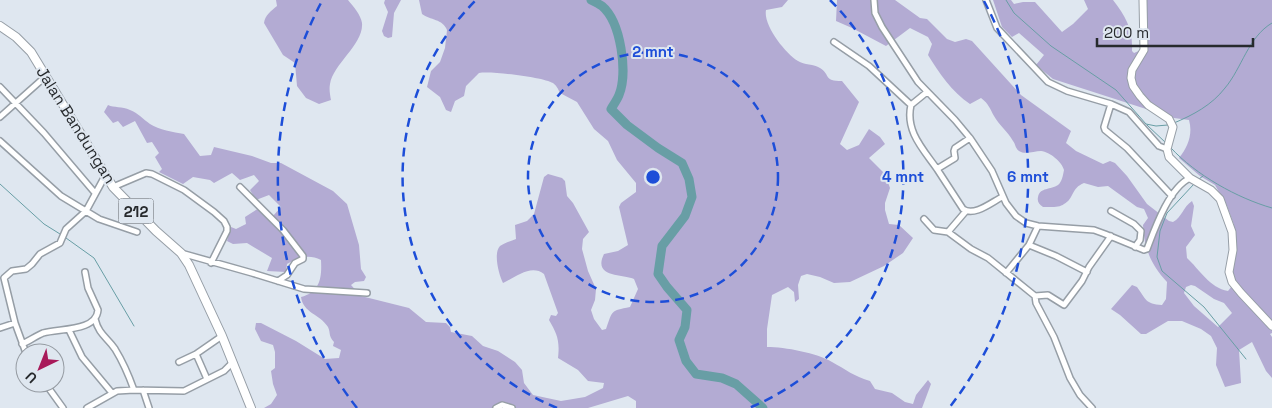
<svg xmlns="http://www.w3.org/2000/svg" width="1272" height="408" font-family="'Space Grotesk',sans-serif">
  <rect width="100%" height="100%" fill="#dfe7f0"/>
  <path fill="#b3abd3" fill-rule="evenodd" d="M276,0H348C353,6 361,15 362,23C364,44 333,64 330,84C329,89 330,95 331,100L319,104L306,98L297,86L295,63L283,55L264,23C265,15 271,11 277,6Z
    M385,0H401L394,13L392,37L388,38L384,36L382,31L388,12L384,3Z
    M419,0H788L782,7L766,10C763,25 785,53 798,61C804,65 814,64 820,68C831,75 823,81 842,81L859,102L840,144L847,150L859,145L869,129L880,137L885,144L869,158L885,174L890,188L885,203V210L889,224L899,225L913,238L903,253L884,266L850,282L834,283L820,277L807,274L801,276L798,285L799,299L795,302L794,292L788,287L772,295L767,329V347C785,347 817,353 832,362C845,369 855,377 870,381L875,389L892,393L905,402L913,404L916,395L928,380L931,384L922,408H636V401L628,396L588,408H264L271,404L277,395L273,384L271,371L275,368V352L273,345L261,341L255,329L256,323H261L296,341L325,359L339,358L341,350L333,346L334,342C328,335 331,334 328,327C320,314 303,313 301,297C320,292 322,278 321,260C309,254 299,257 287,264L286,272L267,271L272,258L247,243L233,244L227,241L231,227L236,229L246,224L245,217L259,208L273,216L281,207L269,195L256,200L250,190L259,181L254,175L240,180L232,173L214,183L210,180L193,177L183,184L159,172L162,169L155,157L159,153L152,142L147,143L135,121L123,127L118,121L113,123L104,112L108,105C114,108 122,106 130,110C138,113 143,119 150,124C159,130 173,132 184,134L200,156L211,155L214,147L252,156L271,163H281L333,191L347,204L359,245L361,269L366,277L364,281L355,282L351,285L361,296L409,308L426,322L446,323L450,327L451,332L472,336L483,346L498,351L515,362L522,370L524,383L533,395L561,401L585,397L603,388L604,383L588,381L578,370L558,358C560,340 557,334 549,320L551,315L556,316L558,313L544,274C531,264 516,277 503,283C499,275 493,253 500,246C504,243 511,241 516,239L515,225L527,221L534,214L544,177L548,174L562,178L565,181L567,196L573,203L589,232L583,239L582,249L588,271L596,289L595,300L591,310L594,319L602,330L606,329C613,310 610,311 630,307L638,289L634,279C624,274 592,278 604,254L618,251L628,245L619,207L621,203L636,192V183L617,160L608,141L594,129L577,102L560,93C558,89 557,86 553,83C543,77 492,71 479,73L466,86L464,96L455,101L451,112L446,110L440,97L427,87L431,71L440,62L445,48L447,30C443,19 430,20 422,14Z
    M837,0H895L920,18L927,19L947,39L955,42L966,39L972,41L1021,95L1071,131L1066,143L1076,151L1103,164L1110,161L1115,163L1127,176L1147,204L1169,221L1173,222C1182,217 1183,207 1192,201L1194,206L1191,226L1195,235L1186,247L1187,258C1199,269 1210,288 1228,291L1235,282L1231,271L1234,251V225L1227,206L1215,185L1200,176L1179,158C1188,147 1193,134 1189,120L1174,118L1053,79L1036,65L1044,55L1019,33L1012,37L1002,27L993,0H1011L1014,4L1023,2H1035L1062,32L1073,24L1088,9L1084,0H1113C1126,17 1133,29 1132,51L1134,53L1141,50L1145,0H1272V333L1270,334L1272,337V378L1266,371L1252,342L1239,350L1241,383L1225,387L1216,365L1217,348L1211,336L1201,329L1182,321H1168L1146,334H1141L1120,315L1111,309L1132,285L1137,287C1146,299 1145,304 1162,305L1166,299L1167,282C1151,265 1144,248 1143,225L1148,218L1144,209L1137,207L1108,186L1098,187L1084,183C1071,188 1074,199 1064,204C1059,208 1050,207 1043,207C1039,204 1037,202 1038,197C1040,187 1051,190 1058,185C1062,182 1063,175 1064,170C1062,162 1050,152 1041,151C1034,151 1025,155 1019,151C1015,148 1016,145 1013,141C1008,132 999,125 994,116C990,109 989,104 981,98L970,104C952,92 939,73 928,55L932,44L928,37L910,28L886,46L852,28L836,21ZM1191,285L1195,286L1214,299L1224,303L1232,313L1218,327L1194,306L1184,293L1186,287Z"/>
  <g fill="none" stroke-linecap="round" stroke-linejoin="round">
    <path stroke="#689ea5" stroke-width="1" d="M1006,0L1014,13L1051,46L1116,90L1146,124L1156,126L1168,125
      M1174,123C1193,115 1212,105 1225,88C1242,68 1248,37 1272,23
      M1147,125L1166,143
      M1171,148C1196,175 1237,198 1272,208
      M1199,179L1203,176
      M0,184L44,224L60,234
      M1194,184L1167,213L1160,231L1157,257L1162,271L1204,307L1246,359
      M66,238L94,258L134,326"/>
    <path stroke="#689ea5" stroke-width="9" d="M591,0C595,2 599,4 602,6C621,22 628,73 619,95C617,100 614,104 611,109L627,125L658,148L682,163L689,179L692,197L685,216L662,246L658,274L667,287L687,310L685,327L679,340L686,361L696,374L722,378L736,384L763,408"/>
    <g stroke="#969ea6" stroke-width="8">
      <path id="street" d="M874,0L875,13L882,27L918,82L955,120L970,138L992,171L1006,203L1016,216L1026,223L1038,226L1094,230L1105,234L1144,250L1147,249C1155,228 1169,188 1190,178
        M986,0L997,28L1048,82L1067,91L1111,104L1129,112L1159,146L1167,149
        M834,42L869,66L911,105
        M0,87L44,133L95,193
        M927,92L911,105C905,131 923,149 937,169
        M1111,104L1104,127L1105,130L1127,148L1172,196
        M0,117L46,76
        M970,138L955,148L954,151L955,158L937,169L963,209C974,217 992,202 1002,197
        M0,141L61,196L99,219L137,232
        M113,187L146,173L152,174L184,190L214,212L224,221L227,227V231L211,263
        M240,187L283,230L303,256V259L295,263L287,275L278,281
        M1111,211L1134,224L1141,231L1140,240L1135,247
        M924,219L934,230L948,232L971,249L988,258L1035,296L1048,295L1064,305L1082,281L1089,267L1111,236
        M948,232L966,211
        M1029,245L1056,256L1087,272
        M181,253L252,273L304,289L367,293
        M1006,273L1029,245L1038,226
        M1035,296L1036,303L1054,337L1070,378L1080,395L1092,408
        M95,319C99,335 107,337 115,349C123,362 129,376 134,390
        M0,328L15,323
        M69,330L82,357L112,393
        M22,344C29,341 36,336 43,333C59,328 96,332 98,310L88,288L85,272
        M26,353L15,323L4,278L12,271L26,269L32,264L40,254L60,243L66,229L86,211L105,176
        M196,354L222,336
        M179,362L196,354L207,379
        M45,383L63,408
        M143,390L149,408
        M87,408L117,391L134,390L184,391L224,371L233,362
        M496,408L502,405L512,408"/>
    </g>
    <g stroke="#969ea6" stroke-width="9">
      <path id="secondary" d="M1143,0L1144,50L1132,70L1131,78L1133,86L1140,96L1148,105L1169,119L1173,127L1167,149L1169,157L1190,178L1211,190L1220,199L1232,232L1233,250L1229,272L1232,282L1241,293L1272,326"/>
    </g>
    <g stroke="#969ea6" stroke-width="10">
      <path id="primary" d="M0,26L16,37L31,52L113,187L156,231L181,253L189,265L222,336L251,408"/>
    </g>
    <use href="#street" stroke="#fff" stroke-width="5"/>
    <use href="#secondary" stroke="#fff" stroke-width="7"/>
    <use href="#primary" stroke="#fff" stroke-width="8"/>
  </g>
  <g fill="none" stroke="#1d4ed8" stroke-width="2.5" stroke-dasharray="9 6">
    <circle cx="653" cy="177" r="125"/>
    <path d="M557 408A250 250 0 0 1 476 0M830 0A250 250 0 0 1 749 408"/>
    <path d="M357 408A375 375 0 0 1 322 1M984 1A375 375 0 0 1 949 408"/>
  </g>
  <g text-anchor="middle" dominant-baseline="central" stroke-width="4" stroke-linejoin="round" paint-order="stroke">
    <rect fill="#dfe7f0" stroke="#5e6368" stroke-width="1" x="118.5" y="198.5" width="35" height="25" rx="4"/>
    <g font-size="15" font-weight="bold" fill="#272a2d">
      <text x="136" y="211">212</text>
    </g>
    <g font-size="16" fill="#272a2d" stroke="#dfe7f0">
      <text transform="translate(76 125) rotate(58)">Jalan Bandungan</text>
    </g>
  </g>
  <circle cx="653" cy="177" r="8" fill="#1d4ed8" stroke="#dfe7f0" stroke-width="2.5"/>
  <g font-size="15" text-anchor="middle" font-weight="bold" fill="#1d4ed8" stroke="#dfe7f0" stroke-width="4" stroke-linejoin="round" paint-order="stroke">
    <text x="653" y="57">2 mnt</text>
    <text x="903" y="182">4 mnt</text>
    <text x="1028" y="182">6 mnt</text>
  </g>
  <g transform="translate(40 368) rotate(223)"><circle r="24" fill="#dfe7f0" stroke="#959ba2"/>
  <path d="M0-4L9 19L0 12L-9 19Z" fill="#a81a5a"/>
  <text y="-8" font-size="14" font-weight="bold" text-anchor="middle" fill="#272a2d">U</text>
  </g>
  <path d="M1097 38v8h156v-8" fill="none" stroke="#272a2d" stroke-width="2.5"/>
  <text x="1104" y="38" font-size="15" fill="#272a2d" stroke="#dfe7f0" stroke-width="4" paint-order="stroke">200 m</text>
</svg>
